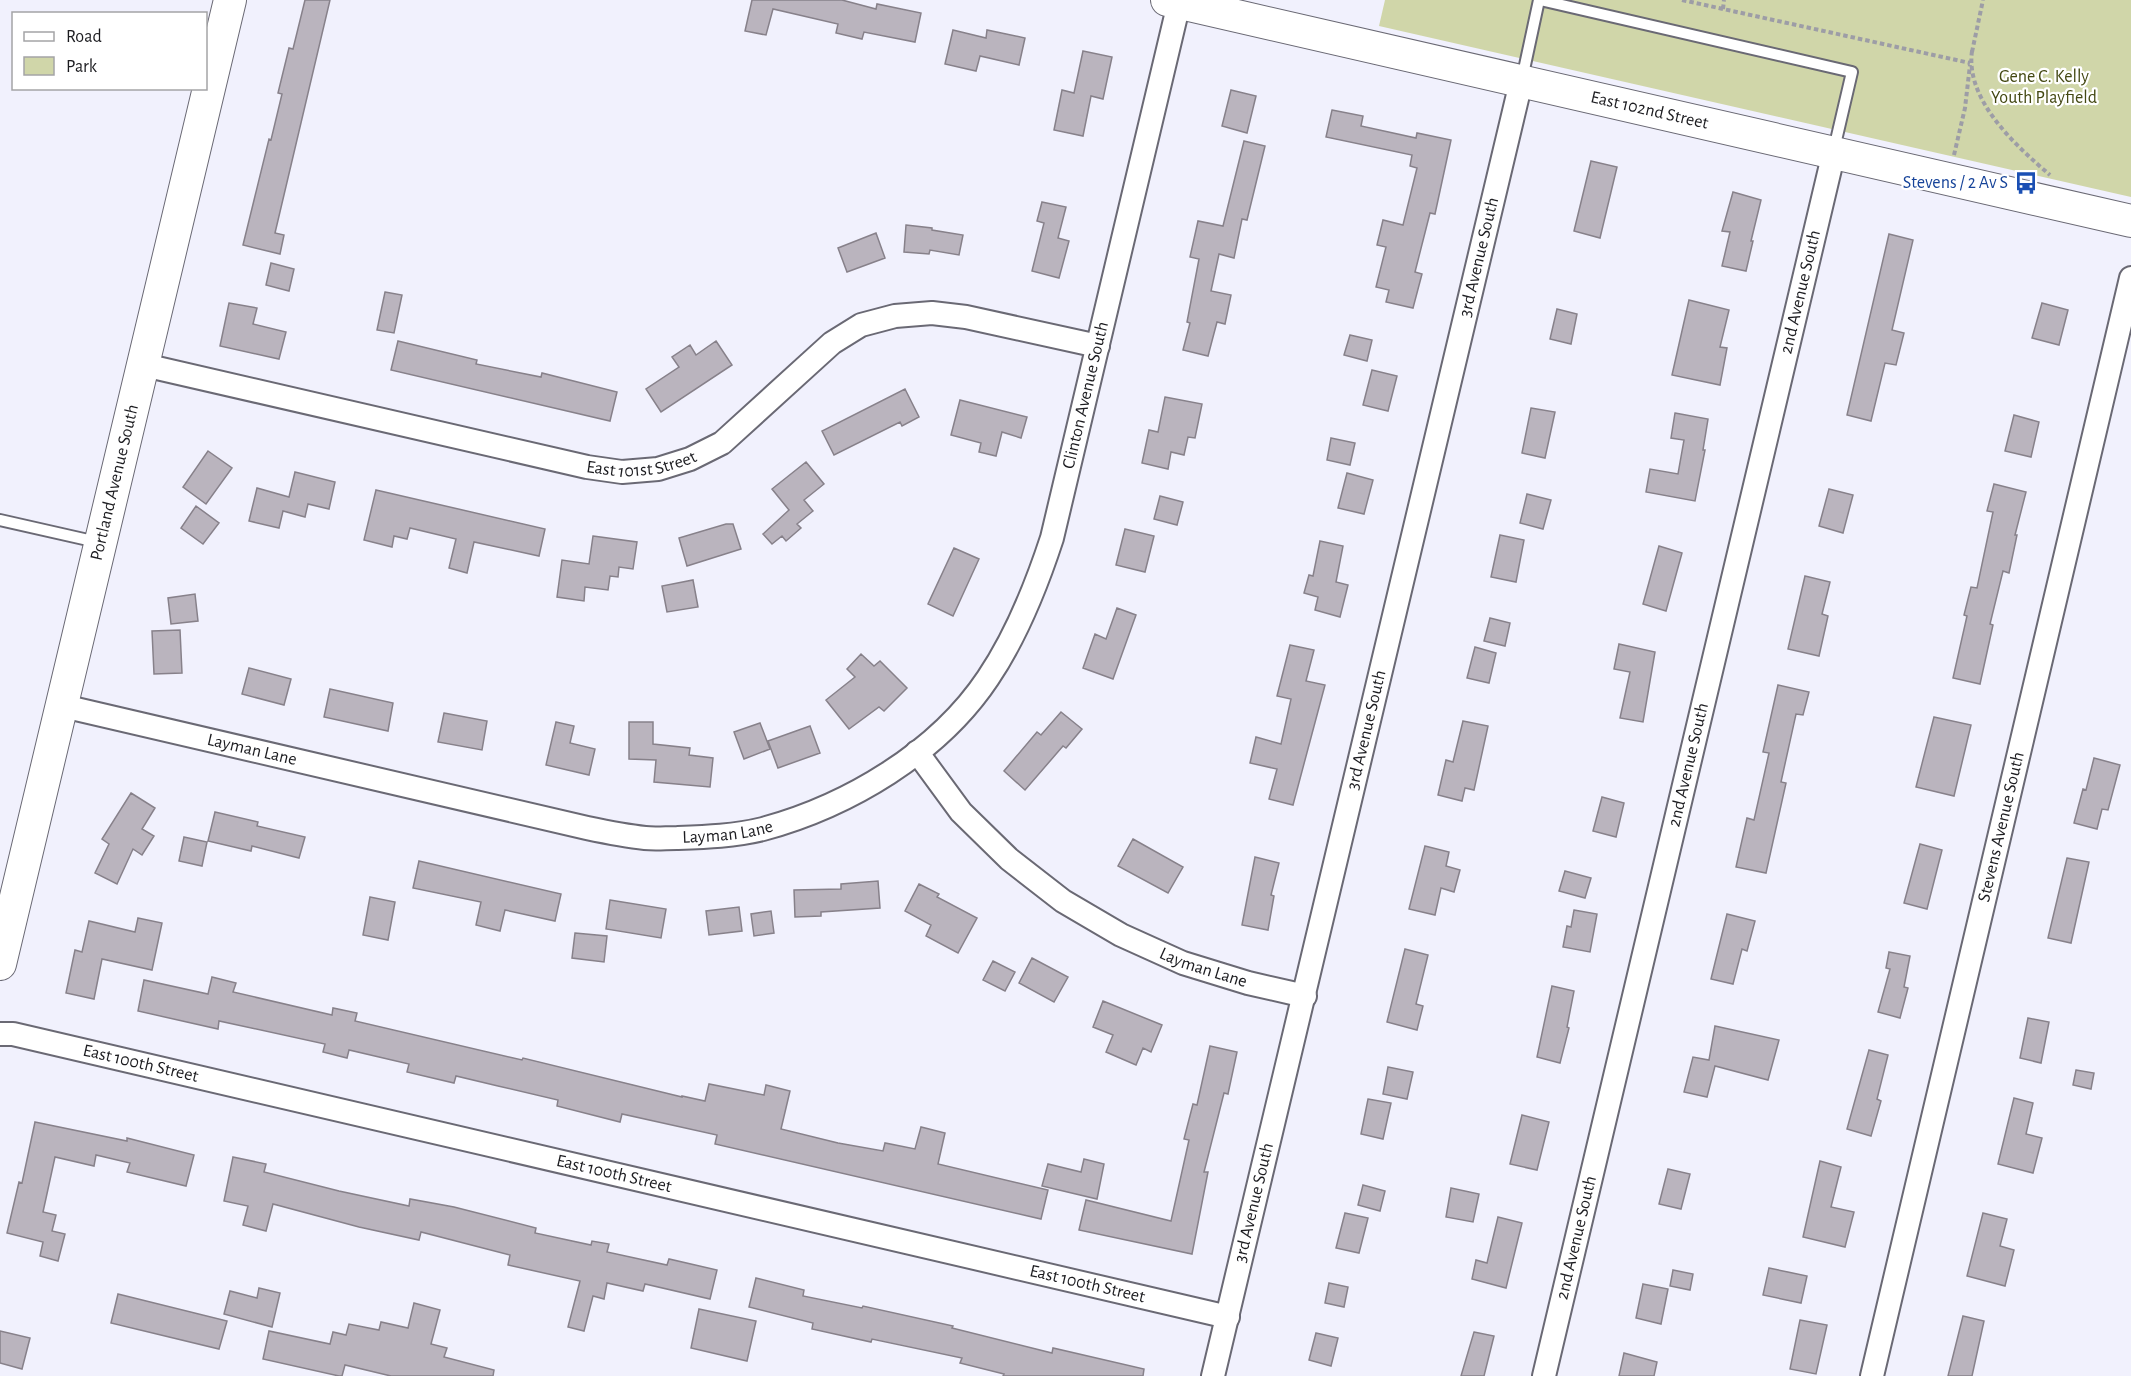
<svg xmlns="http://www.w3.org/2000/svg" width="2131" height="1376" font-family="'Alegreya Sans',sans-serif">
  <rect width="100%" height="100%" fill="#f1f1fd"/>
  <path fill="#d0d6a9" d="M1385,0H2131V197L1379,26Z"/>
  <path fill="#bab4be" stroke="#87818a" stroke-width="1.5" d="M305,0H330L275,233L284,235L280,254L243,245L269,139L271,140L282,94L278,93L289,48L293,49Z
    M752,0H842L876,9L877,4L921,13L915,42L864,32L862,39L836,33L838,24L773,9L766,35L745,31Z
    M953,30L986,38L987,30L1025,38L1019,65L980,56L976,71L945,64Z
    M1083,51L1112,57L1103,99L1091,96L1083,136L1054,130L1062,90L1074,93Z
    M1231,90L1256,96L1247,133L1222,126Z
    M1332,110L1363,116L1361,126L1416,138L1417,133L1451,140L1435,214L1430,213L1415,272L1422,274L1413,308L1386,302L1389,290L1376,287L1386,247L1377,245L1383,220L1403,225L1417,168L1410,166L1412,155L1326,137Z
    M1244,141L1265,146L1247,220L1242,219L1234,258L1219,254L1211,291L1231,295L1225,324L1217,322L1208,356L1183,350L1190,323L1187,322L1199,259L1190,257L1198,221L1223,226Z
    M1591,161L1617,167L1600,238L1574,231Z
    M1733,192L1761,200L1751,241H1753L1746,271L1722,266L1730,232L1722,231Z
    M1042,202L1066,207L1058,238L1069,241L1059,278L1032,271L1044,223L1037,221Z
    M906,225L932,228V230L963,235L959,255L930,250L929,254L904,252Z
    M876,233L885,258L847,272L838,248Z
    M1889,234L1913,240L1892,330L1904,333L1896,365L1885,363L1871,421L1847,415Z
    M271,263L294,269L289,291L266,285Z
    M385,292L402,295L394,333L377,330Z
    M1689,300L1729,310L1720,347L1727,348L1720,385L1672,375Z
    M229,303L257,308L253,324L286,332L279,359L220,346Z
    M2042,303L2068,310L2059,345L2032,338Z
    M1557,309L1577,314L1571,344L1550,339Z
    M1350,335L1372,340L1367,361L1344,355Z
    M398,341L477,360L476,364L541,377L542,373L617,392L610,421L391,370Z
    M716,341L732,365L661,412L646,389L679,367L672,357L690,345L696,355Z
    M1372,370L1397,376L1388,411L1363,405Z
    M905,389L919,417L902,426L900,422L834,455L822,431Z
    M1165,397L1202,404L1195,438L1188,437L1184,455L1171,452L1168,469L1142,463L1149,430L1158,432Z
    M960,400L1027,417L1021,438L1002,432L996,456L979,452L981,443L951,435Z
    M1531,408L1555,412L1545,458L1522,453Z
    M1675,413L1708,419L1703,450H1705L1695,501L1646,492L1650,469L1678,474L1684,440L1671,438Z
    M2014,415L2039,422L2031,457L2005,451Z
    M1331,438L1355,443L1350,465L1327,460Z
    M208,451L232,468L206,504L183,487Z
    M806,462L824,484L804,500L813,511L797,524L801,528L786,541L782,536L772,544L763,534L789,510L772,489Z
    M295,472L335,482L329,509L308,504L305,517L283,511L279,528L249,521L257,488L289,497Z
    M1347,473L1373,480L1364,514L1338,508Z
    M1994,484L2026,492L2015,535H2017L2009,573L2003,571L1990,624L1993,625L1980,684L1953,678L1967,616L1964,615L1971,587L1977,588L1993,512L1987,511Z
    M1829,489L1853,495L1843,533L1819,526Z
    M376,490L545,529L539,556L474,542L467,573L449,568L456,539L410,528L407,539L394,536L392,547L364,540Z
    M1527,494L1551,500L1543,529L1520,523Z
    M1160,496L1183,502L1177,525L1154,519Z
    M196,506L219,523L203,544L181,528Z
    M726,524H733L741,549L687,566L679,538Z
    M1125,529L1154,536L1145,572L1116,565Z
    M1500,535L1524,540L1516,582L1491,577Z
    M593,536L637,542L633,569L619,567L618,577L610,576L608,590L585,587L584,601L557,597L562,560L589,564Z
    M1320,541L1343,546L1336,582L1348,585L1340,617L1315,610L1318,597L1304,593L1309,575L1313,576Z
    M1659,546L1682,553L1666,611L1643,604Z
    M954,548L979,559L953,616L928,604Z
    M1805,576L1830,582L1822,614L1828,616L1819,656L1788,649Z
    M693,580L698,607L667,612L662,586Z
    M195,594L198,621L171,624L168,598Z
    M1117,608L1136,615L1113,679L1083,668L1095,634L1106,639Z
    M1490,618L1510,623L1505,646L1484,641Z
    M180,630L182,673L154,674L152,631Z
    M1619,644L1655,652L1643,722L1620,718L1630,672L1614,669Z
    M1290,645L1314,650L1306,681L1325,685L1293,805L1269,799L1277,769L1250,763L1256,737L1281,744L1291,699L1277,696Z
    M1475,647L1496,653L1489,683L1467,678Z
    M861,654L874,666L880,661L907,688L884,711L879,707L849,729L826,700L855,677L847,669Z
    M249,668L291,679L284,705L242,694Z
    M1778,685L1809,692L1803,715L1796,714L1781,782L1786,783L1766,873L1736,867L1747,818L1754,820L1769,753L1763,752Z
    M330,689L393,703L388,731L324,717Z
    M1061,712L1082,729L1066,748L1063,746L1025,790L1004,771L1037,732L1041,735Z
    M444,713L487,721L482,750L438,742Z
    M1934,717L1971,725L1954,796L1916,787Z
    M1463,721L1488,726L1474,790L1465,788L1462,801L1438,795L1446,760L1453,762Z
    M556,722L574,726L570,743L595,749L589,775L546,765Z
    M629,722H653V744L690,748L689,755L713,758L710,787L654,782L656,760L629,759Z
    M760,723L770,749L744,759L734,732Z
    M810,726L820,753L778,768L768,741Z
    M2094,758L2120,765L2108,810L2102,809L2097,829L2074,823L2083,789L2086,790Z
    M131,793L155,808L142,829L154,836L142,855L133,849L117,884L95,873L109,844L102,839Z
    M1602,797L1624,803L1616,837L1593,831Z
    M215,812L258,822L257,826L305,837L299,858L252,846L251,851L208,841Z
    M184,837L207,842L202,866L179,861Z
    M1133,839L1183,867L1168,893L1118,866Z
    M1920,844L1942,850L1927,909L1904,903Z
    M1425,846L1449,852L1446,866L1460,870L1454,892L1441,888L1435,915L1409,909Z
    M1255,857L1279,863L1271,895L1274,896L1268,930L1242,925Z
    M2067,858L2089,862L2071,943L2048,938Z
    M419,861L561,894L555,921L505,910L500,931L476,925L481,902L413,888Z
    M1565,871L1591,878L1585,898L1559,891Z
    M878,881L880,908L821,912V916L795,917L794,890L841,889V884Z
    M919,884L939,894L937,897L977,918L958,953L926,936L931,925L905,911Z
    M370,897L395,902L388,940L363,935Z
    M610,900L666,909L661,938L606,929Z
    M739,907L742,931L709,935L706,911Z
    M1574,910L1597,914L1590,952L1563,947L1567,926L1571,927Z
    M771,911L774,933L754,936L751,914Z
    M1727,914L1755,921L1747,951L1742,949L1733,984L1711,979Z
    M138,918L162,923L152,970L102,959L94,999L66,993L75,950L82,952L89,921L135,932Z
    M575,933L607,936L604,962L572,958Z
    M1405,949L1428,955L1416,1004L1423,1006L1417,1030L1387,1022Z
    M1889,952L1910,956L1904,987L1908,988L1900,1018L1878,1012L1890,969L1886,968Z
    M1032,958L1068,977L1054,1002L1019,983Z
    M993,961L1015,972L1005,991L983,980Z
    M212,977L236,983L233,992L332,1015L333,1008L357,1013L355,1021L522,1060L523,1058L682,1097V1096L705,1101L709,1084L764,1095L766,1085L790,1091L781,1129L838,1143L883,1151L885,1143L915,1149L921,1127L945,1133L938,1164L1048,1190L1041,1219L715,1144L717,1135L622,1114L620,1122L557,1106L558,1100L498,1086L456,1076L454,1083L407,1072L409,1064L349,1050L347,1058L323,1052L325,1044L219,1021L218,1029L138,1011L144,980L208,994Z
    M1552,986L1574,991L1567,1027L1569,1028L1560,1063L1537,1057Z
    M1103,1001L1162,1025L1151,1052L1143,1048L1136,1065L1106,1052L1113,1035L1093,1027Z
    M2028,1018L2049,1022L2041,1063L2020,1058Z
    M1715,1026L1779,1040L1768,1080L1715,1066L1707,1097L1684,1092L1693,1057L1709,1060Z
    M1210,1046L1237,1052L1228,1094L1224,1093L1204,1172H1208L1192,1254L1079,1230L1086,1200L1171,1221L1189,1140L1184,1139L1193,1104L1197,1105Z
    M1869,1050L1888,1055L1877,1099L1881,1101L1871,1136L1847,1129Z
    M1388,1067L1413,1072L1407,1099L1383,1094Z
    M2076,1070L2094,1073L2091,1089L2073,1085Z
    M2014,1098L2033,1103L2026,1134L2042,1138L2033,1173L1998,1164Z
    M1368,1099L1391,1103L1383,1139L1361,1134Z
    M1522,1115L1549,1122L1537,1170L1510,1164Z
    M35,1122L127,1141V1138L194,1155L186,1186L127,1172L130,1163L96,1155L94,1166L55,1157L43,1212L56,1215L52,1231L65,1234L58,1261L40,1256L43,1242L7,1233L19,1182L22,1183Z
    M233,1157L266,1164L264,1172L339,1191L409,1206L410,1199L454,1207L536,1228L535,1233L591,1245L592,1241L609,1244L607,1252L667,1265L669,1259L717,1270L710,1299L645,1284L643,1291L607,1283L604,1299L593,1296L584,1331L568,1327L580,1281L508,1265L510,1255L421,1232L419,1240L359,1227L273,1204L266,1231L243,1225L248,1206L224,1201Z
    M1084,1159L1104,1164L1097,1199L1042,1186L1048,1164L1081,1172Z
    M1820,1161L1841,1167L1831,1207L1854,1212L1845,1247L1803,1237Z
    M1668,1169L1690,1174L1681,1209L1659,1204Z
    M1363,1185L1385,1191L1380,1211L1358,1205Z
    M1451,1188L1479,1194L1473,1222L1446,1217Z
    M1345,1213L1368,1218L1359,1253L1336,1248Z
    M1983,1213L2007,1219L2000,1246L2014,1250L2005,1286L1967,1276Z
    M1498,1217L1522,1223L1506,1288L1472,1279L1476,1260L1487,1263Z
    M1769,1268L1807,1276L1801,1303L1763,1295Z
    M1673,1270L1693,1274L1690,1290L1670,1286Z
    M756,1278L804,1290L803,1296L862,1308L863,1306L953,1326L952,1328L1052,1353L1053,1348L1144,1369L1143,1376H1003L1004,1374L960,1363L962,1358L872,1339L871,1342L812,1329L813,1323L749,1307Z
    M1329,1283L1348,1287L1344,1307L1325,1303Z
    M1643,1284L1668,1289L1661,1324L1636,1318Z
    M259,1288L280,1293L272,1327L224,1314L230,1291L257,1298Z
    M118,1294L227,1321L219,1349L111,1323Z
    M414,1303L440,1310L431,1344L447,1348L444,1357L494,1370L493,1376H391L345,1365L342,1376H339L263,1359L269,1331L330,1344L333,1332L346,1335L349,1324L379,1330L381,1322L408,1328Z
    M699,1309L756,1321L747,1361L691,1348Z
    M1963,1316L1984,1321L1972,1376H1948Z
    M1800,1320L1827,1325L1816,1374L1790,1369Z
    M0,1331L30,1338L22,1369L0,1363Z
    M1474,1332L1494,1336L1484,1376H1461Z
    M1316,1333L1338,1338L1331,1366L1309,1360Z
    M1624,1353L1657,1362L1654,1376H1619Z"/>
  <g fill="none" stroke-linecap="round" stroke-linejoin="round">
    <g stroke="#6a6974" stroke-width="14">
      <path id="lane" d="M1540,0L1852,72L1834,149
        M1522,79L1539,0
        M0,520L97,542"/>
    </g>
    <g stroke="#6a6974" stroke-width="26">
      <g id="street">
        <path id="s1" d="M144,365L587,467L622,472L658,469L690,459L722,443L832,343L861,325L895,316L932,313L966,317L1098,346"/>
        <path id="s2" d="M63,706L587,828C606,832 626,836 645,838C655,839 666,838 677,838C705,837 735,836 763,829C848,806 938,753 988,678C1017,635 1036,587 1052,538L1179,3"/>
        <path id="s3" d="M917,752L961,812L1009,859L1063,901L1121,935L1183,963L1248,983L1305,996"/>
        <path id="s4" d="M0,1034H13L1228,1317"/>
        <path id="s5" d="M1213,1376L1521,82"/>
        <path id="s6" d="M1544,1376L1834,152"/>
        <path id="s7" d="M1872,1376L2131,278"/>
      </g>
    </g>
    <g stroke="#6a6974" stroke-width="34">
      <g id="secondary">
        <path id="s8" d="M1167,0L2131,221"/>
        <path id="s9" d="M0,964L230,0"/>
      </g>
    </g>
    <path stroke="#9d9da6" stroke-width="4" stroke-dasharray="4.5 3" stroke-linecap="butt" d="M1682,0L1970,63
      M1723,9L1724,0
      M1972,51C1965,100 2016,146 2050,175
      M1972,52L1983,0
      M1954,155L1965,108L1970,65"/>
    <use href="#lane" stroke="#fff" stroke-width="10"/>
    <use href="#street" stroke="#fff" stroke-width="22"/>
    <use href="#secondary" stroke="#fff" stroke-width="32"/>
  </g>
  <defs>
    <g id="bus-bare" transform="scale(1.8)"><path d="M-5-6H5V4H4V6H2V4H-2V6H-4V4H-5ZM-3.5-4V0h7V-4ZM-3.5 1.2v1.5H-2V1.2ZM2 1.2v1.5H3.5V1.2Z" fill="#1a4fb4" stroke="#fff" stroke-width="2.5" paint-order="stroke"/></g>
  </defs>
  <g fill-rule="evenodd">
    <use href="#bus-bare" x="2026" y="183"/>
  </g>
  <g text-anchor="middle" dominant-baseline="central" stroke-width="4.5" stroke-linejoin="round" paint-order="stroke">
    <g font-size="18" fill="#434812" stroke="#fff">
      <text x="2044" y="77">Gene C. Kelly<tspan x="2044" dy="21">Youth Playfield</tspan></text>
    </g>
    <g font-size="18" fill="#1c1c20" stroke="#fff">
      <text stroke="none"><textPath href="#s8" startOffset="495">East 102nd Street</textPath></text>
      <text stroke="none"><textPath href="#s5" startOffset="1150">3rd Avenue South</textPath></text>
      <text stroke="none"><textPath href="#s6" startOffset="1114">2nd Avenue South</textPath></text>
      <text stroke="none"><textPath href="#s2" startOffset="1293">Clinton Avenue South</textPath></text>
      <text stroke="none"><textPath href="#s1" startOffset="510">East 101st Street</textPath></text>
      <text stroke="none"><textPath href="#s9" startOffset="495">Portland Avenue South</textPath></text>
      <text stroke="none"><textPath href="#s5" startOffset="664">3rd Avenue South</textPath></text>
      <text stroke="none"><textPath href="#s2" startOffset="194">Layman Lane</textPath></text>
      <text stroke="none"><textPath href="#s6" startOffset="628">2nd Avenue South</textPath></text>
      <text stroke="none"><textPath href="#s7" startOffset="564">Stevens Avenue South</textPath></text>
      <text stroke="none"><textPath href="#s2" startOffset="680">Layman Lane</textPath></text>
      <text stroke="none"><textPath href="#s3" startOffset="366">Layman Lane</textPath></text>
      <text stroke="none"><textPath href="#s4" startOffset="144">East 100th Street</textPath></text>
      <text stroke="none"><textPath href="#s4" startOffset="630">East 100th Street</textPath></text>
      <text stroke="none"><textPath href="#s5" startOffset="178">3rd Avenue South</textPath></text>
      <text stroke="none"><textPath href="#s6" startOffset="142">2nd Avenue South</textPath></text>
      <text stroke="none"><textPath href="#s4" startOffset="1116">East 100th Street</textPath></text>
    </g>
    <g font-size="18" fill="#164399" stroke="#fff" text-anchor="end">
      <text x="2008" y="183">Stevens / 2 Av S</text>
    </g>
  </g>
  <rect x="12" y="12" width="195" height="78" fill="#ffffff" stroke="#a4a4a6" stroke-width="1.5"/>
  <rect x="24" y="32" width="30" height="9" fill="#ffffff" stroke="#a4a4a6" stroke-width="1.5"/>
  <text x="66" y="42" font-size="18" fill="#1c1c20">Road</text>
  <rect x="24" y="57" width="30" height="18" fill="#d0d6a9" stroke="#a4a4a6" stroke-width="1.5"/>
  <text x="66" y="72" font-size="18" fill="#1c1c20">Park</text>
</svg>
